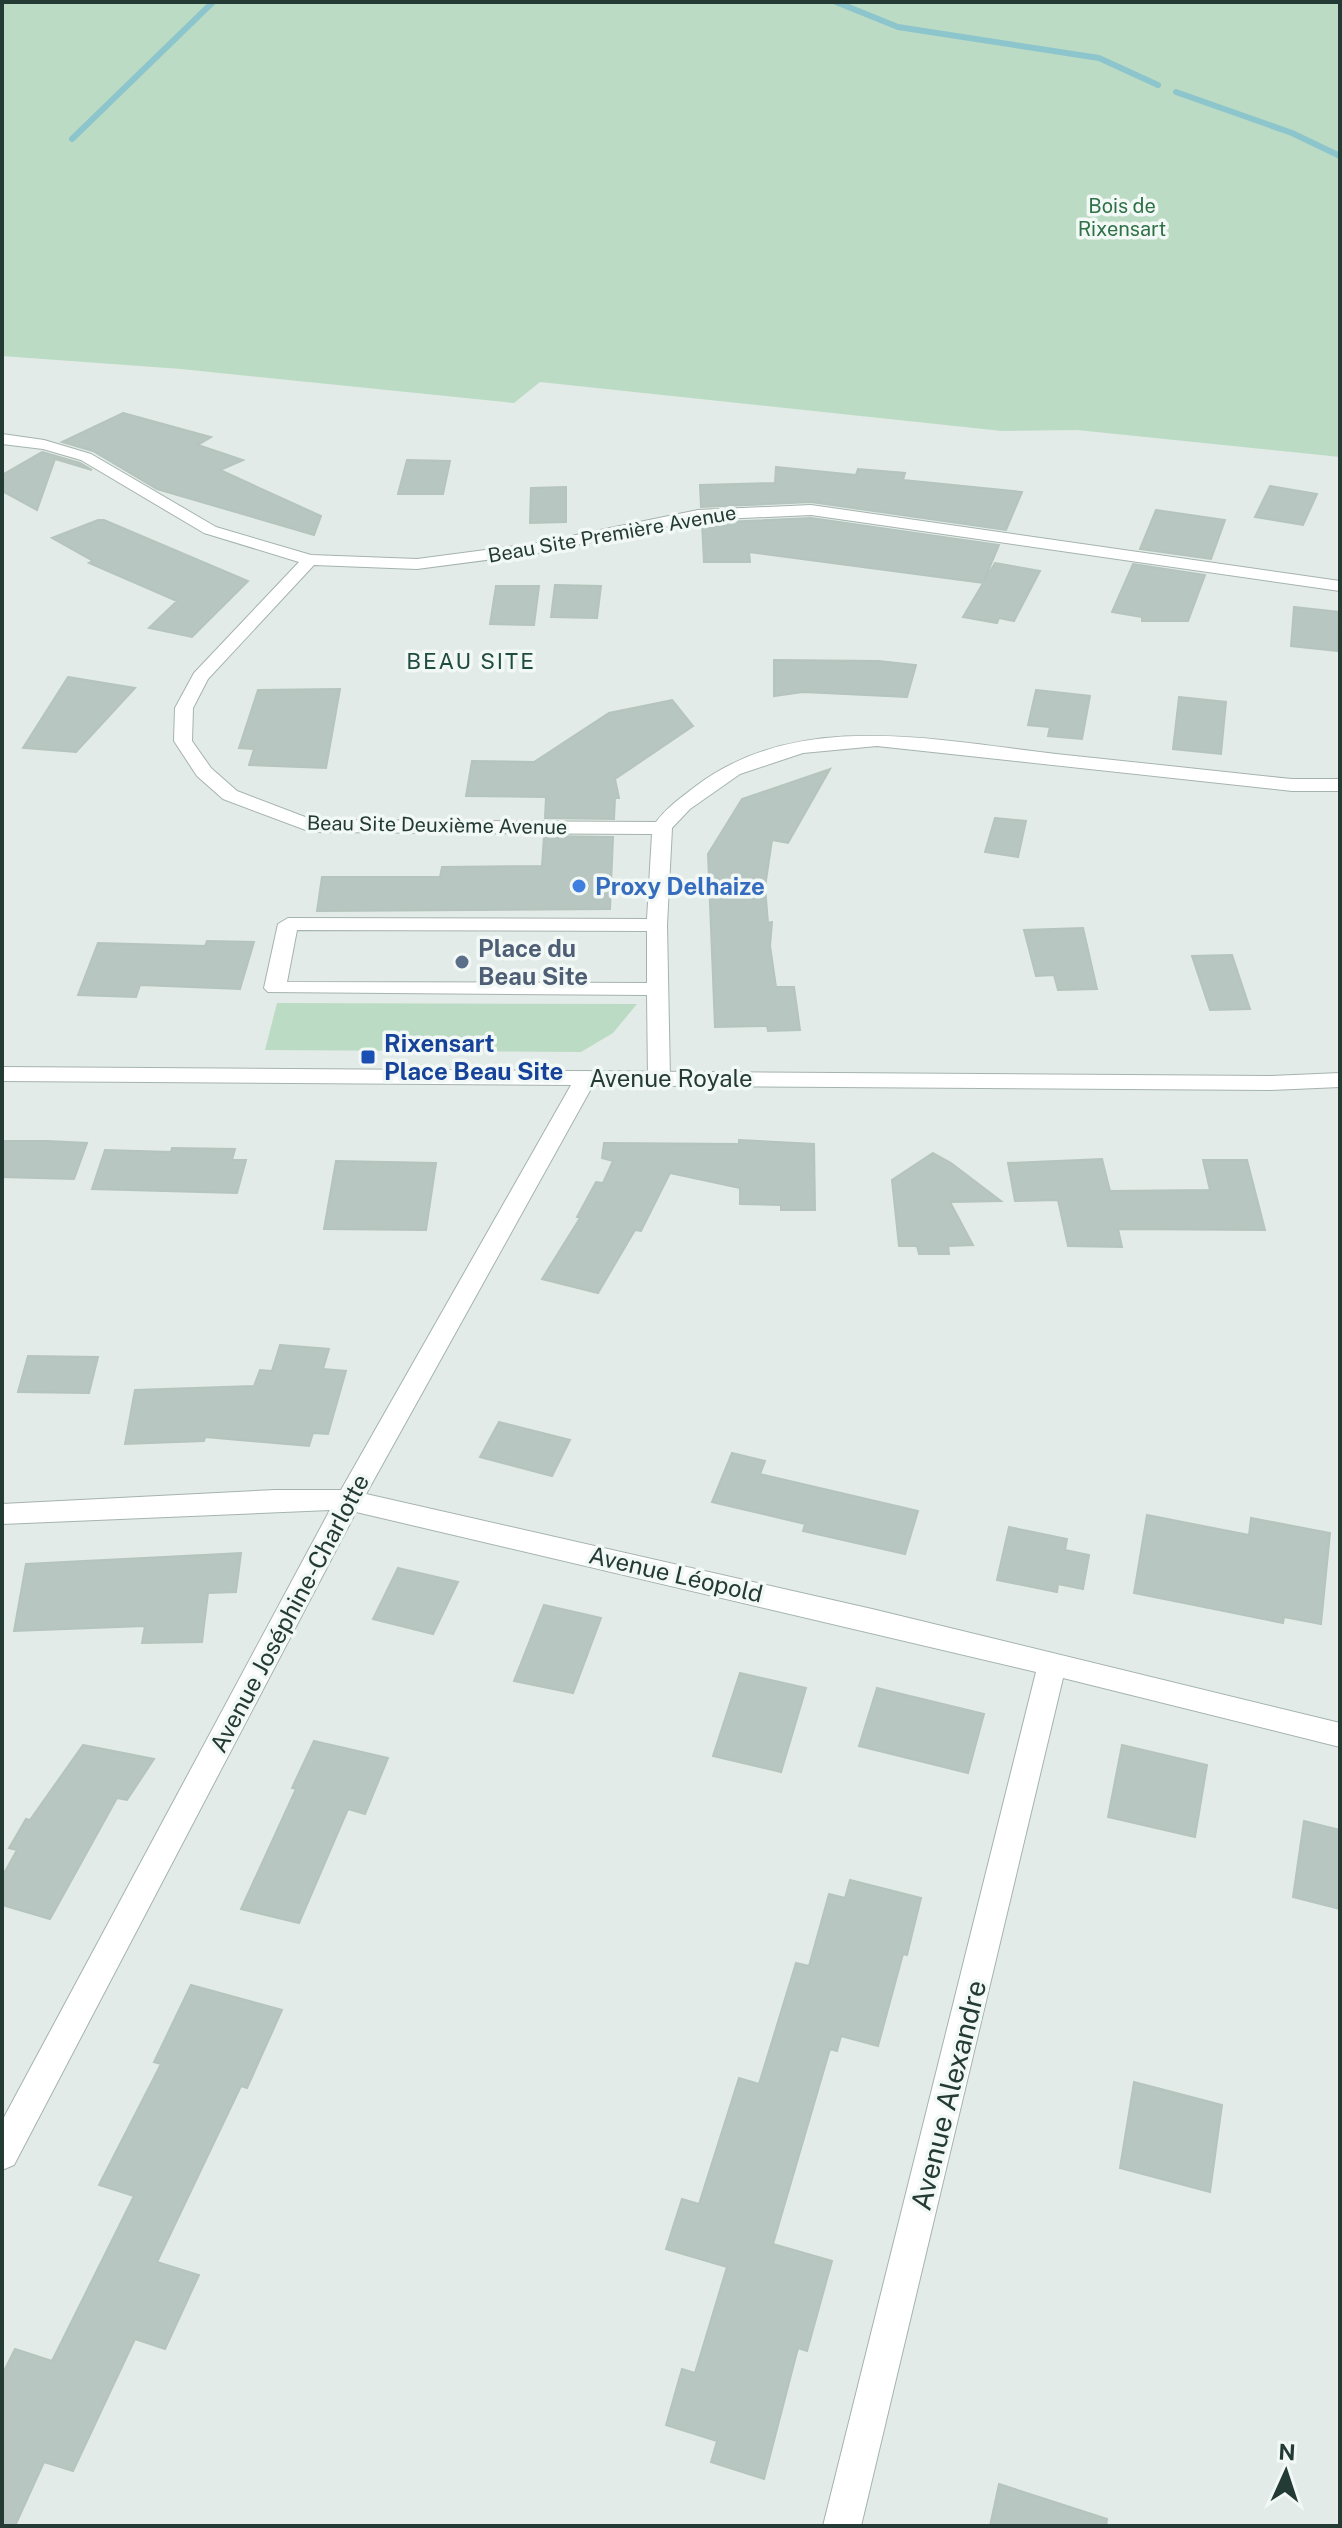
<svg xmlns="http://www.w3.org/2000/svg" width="1342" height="2528" font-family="'Public Sans',sans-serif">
  <rect width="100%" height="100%" fill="#e2ebe7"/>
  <path fill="#bcdbc4" d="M2,2H1340V457L1077,430L1002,431L540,382L514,403L181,369L2,356Z
    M277,1003L637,1004L613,1033L581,1052L265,1050Z"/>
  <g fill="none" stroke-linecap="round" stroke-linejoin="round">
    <path stroke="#8dc5cd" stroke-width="6" d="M836,2L898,27L1099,58L1158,85
      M1176,92L1292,133L1340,156
      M72,139L213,2"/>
  </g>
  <path fill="#b7c6c0" stroke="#b5c4bd" stroke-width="2" d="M123,413L211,437L198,445L243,460L220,470L321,516L314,535L157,489L93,451L62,442Z
    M42,452L80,463L92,470L55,459L37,510L2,491V475Z
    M407,460L450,461L443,494H398Z
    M776,467L856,475L858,469L905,473L903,480L1022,492L1006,530L811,502L701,507L700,485L775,483Z
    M1270,486L1317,494L1303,525L1255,517Z
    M566,487V522L530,523L531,488Z
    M1156,510L1225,520L1211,559L1140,549Z
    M811,518L999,545L983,583L749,552L750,562H704L702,523Z
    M98,520H104L248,581L192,637L149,628L177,601L89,563L93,561L52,538Z
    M995,563L1040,571L1014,621L999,618L997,623L963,617Z
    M1133,564L1205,575L1188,621H1142V617L1112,612Z
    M555,585L601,586L597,618L551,617Z
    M496,586H539L534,625L490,624Z
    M1294,607L1339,612L1337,651L1291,646Z
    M774,660L879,661L916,665L907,697L803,692L774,696Z
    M68,677L135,688L76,752L23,748Z
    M340,689L326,768L249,765L254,749L239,748L258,690Z
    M1036,690L1090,696L1082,739L1048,736L1050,727L1028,725Z
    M1179,697L1226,702L1221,754L1173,749Z
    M672,700L693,726L615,779L619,798H615L614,819L545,818L546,797L466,796L472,761L534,762L609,713Z
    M830,769L788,843L772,840L765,887L768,923L772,922L770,946L776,987H794L800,1030L768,1031L767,1026L715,1027L708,854L742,799Z
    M995,818L1026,821L1018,857L985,852Z
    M544,836L613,837L610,909L317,911L322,877H440L442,867L542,866Z
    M1083,928L1097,989L1058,990L1054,975L1036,976L1024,930Z
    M207,941L254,942L240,989L140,985L136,997L78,995L98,943L205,946Z
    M1232,955L1250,1009L1210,1010L1192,956Z
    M739,1140L814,1144L815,1210H781V1205L740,1204V1188L670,1173L641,1231L635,1230L598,1293L542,1279L580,1218L577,1217L596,1182L603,1183L613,1161L602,1158L604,1143L739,1144Z
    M2,1141H48L87,1143L74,1179L2,1177Z
    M172,1148L235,1149L232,1160H246L237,1193L92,1189L105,1150L171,1152Z
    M933,1153L951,1163L1001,1201L950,1202L973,1245L948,1246L949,1254H919L917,1246H899L892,1180Z
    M1102,1159L1110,1191L1210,1190L1203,1160H1247L1265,1230L1118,1229L1122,1247L1068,1246L1058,1200L1015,1201L1008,1163Z
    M336,1161L436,1163L426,1230L324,1229Z
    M280,1345L329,1349L323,1369L346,1371L328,1434L313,1433L309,1446L205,1437L204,1441L125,1444L135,1390L254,1386L260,1370L272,1371Z
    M28,1356L98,1357L89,1393L18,1392Z
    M499,1422L570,1440L552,1476L480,1457Z
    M732,1453L765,1461L760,1474L918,1511L905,1554L803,1531L805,1524L712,1502Z
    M1147,1515L1249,1535L1251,1518L1330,1533L1321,1624L1284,1617L1283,1623L1134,1593Z
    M1009,1527L1067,1539L1065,1550L1089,1555L1083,1589L1058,1584L1057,1592L997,1580Z
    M241,1553L236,1592L208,1593L202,1642L142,1643L145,1626L14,1631L26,1564Z
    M398,1568L458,1582L433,1634L373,1619Z
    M544,1605L601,1618L573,1693L514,1681Z
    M740,1673L806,1688L781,1772L713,1756Z
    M877,1688L984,1714L968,1773L859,1746Z
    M314,1741L388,1758L365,1814L348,1809L299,1923L241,1909L296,1789L292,1788Z
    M83,1745L154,1759L127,1800L117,1798L50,1919L2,1905V1877L17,1850L9,1848L26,1819L30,1820Z
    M1122,1745L1207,1765L1195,1837L1108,1817Z
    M1304,1821L1340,1830V1909L1293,1897Z
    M850,1880L921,1898L907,1955L903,1954L878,2046L841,2036L837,2051L830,2049L773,2244L832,2261L807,2351L798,2348L764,2479L711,2462L717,2441L666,2425L682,2369L695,2373L727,2267L666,2249L682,2199L699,2204L739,2078L759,2084L796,1963L809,1966L829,1894L845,1898Z
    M191,1985L282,2010L247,2088L241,2086L157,2262L199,2275L165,2349L135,2339L73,2471L44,2462L15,2526H2V2375L15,2349L52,2361L134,2196L99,2185L161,2064L154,2062Z
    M1134,2082L1222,2105L1210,2192L1120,2168Z
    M999,2484L1107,2519L1106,2526H990Z"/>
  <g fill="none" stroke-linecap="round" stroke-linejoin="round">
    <g stroke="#a5b3ae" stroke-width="2">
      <path id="minor" d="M2,434L44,440L91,454L216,527L311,555L417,559L532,544L698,510L811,505L1340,581V591L811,515L698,520L532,554L417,569L314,565L208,679L193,708L192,741L211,768L237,791L313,820L656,822C667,807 682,797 696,786C799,708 939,741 1056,754C1135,762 1213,771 1292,779H1340V791H1292L877,746L803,753L740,774L690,809L672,828L667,925L670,1078L667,1083H651L648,1078L647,995L268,992L264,988L278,924L288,918L647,919L652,834L311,832L223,799L197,776L174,741L175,708L194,673L299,562L204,533L81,460L43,449L2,444ZM297,930L647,931V983L287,982Z
        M586,1071L594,1073L597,1078L366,1494L872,1609L1340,1723V1747L1063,1678L861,2526H823L1036,1672L356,1512L14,2165L2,2170V2121L330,1510L2,1524V1504L275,1490H341L575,1078L578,1073Z"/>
    </g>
    <g stroke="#a5b3ae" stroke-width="2">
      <path id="tertiary" d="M2,1067L1271,1076L1340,1073V1087L1271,1090L2,1081Z"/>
    </g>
    <use href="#minor" fill="#fff" fill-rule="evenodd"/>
    <use href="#tertiary" fill="#fff" fill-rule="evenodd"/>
  </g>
  <circle fill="#3f7fe0" stroke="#f2f8f5" stroke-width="3" cx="579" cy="886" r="8"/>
  <circle fill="#5c6f8a" stroke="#f2f8f5" stroke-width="3" cx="462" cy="962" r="8"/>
  <rect fill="#1a4fb4" stroke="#f2f8f5" stroke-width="3" x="360" y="1049" width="16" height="16" rx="4"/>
  <g text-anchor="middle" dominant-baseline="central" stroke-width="7" stroke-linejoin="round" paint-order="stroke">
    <g font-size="20" fill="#2f7047" stroke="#f2f8f5">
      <text x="1122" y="206">Bois de<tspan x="1122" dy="23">Rixensart</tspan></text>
    </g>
    <g font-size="20" fill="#233b34" stroke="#f2f8f5">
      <text transform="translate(612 534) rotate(-10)">Beau Site Première Avenue</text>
      <text transform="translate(437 825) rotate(1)">Beau Site Deuxième Avenue</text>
    </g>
    <g font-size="22" letter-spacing="2" fill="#204c40" stroke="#f2f8f5">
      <text x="471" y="661">BEAU SITE</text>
    </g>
    <g font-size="24" font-weight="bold" fill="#366cbe" stroke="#f2f8f5" text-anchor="start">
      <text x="595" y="886">Proxy Delhaize</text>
    </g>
    <g font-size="24" font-weight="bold" fill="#4e5e75" stroke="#f2f8f5" text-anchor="start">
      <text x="478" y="948">Place du<tspan x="478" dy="28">Beau Site</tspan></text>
    </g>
    <g font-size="24" font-weight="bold" fill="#164399" stroke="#f2f8f5" text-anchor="start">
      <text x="384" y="1043">Rixensart<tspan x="384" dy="28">Place Beau Site</tspan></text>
    </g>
    <g font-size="24" fill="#233b34" stroke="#f2f8f5">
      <text x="671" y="1078">Avenue Royale</text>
      <text transform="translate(676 1574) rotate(13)">Avenue Léopold</text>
      <text transform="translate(289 1613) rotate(-62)">Avenue Joséphine-Charlotte</text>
    </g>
    <g font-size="28" fill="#233b34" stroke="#f2f8f5">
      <text transform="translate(948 2095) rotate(-76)">Avenue Alexandre</text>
    </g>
  </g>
  <rect width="1342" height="2528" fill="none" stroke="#233b34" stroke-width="8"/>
  <g transform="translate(1286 2472) rotate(3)" stroke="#f2f8f5" stroke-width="6" paint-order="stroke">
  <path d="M0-6L14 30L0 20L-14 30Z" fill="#233b34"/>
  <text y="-12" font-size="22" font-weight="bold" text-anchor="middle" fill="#233b34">N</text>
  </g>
</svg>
